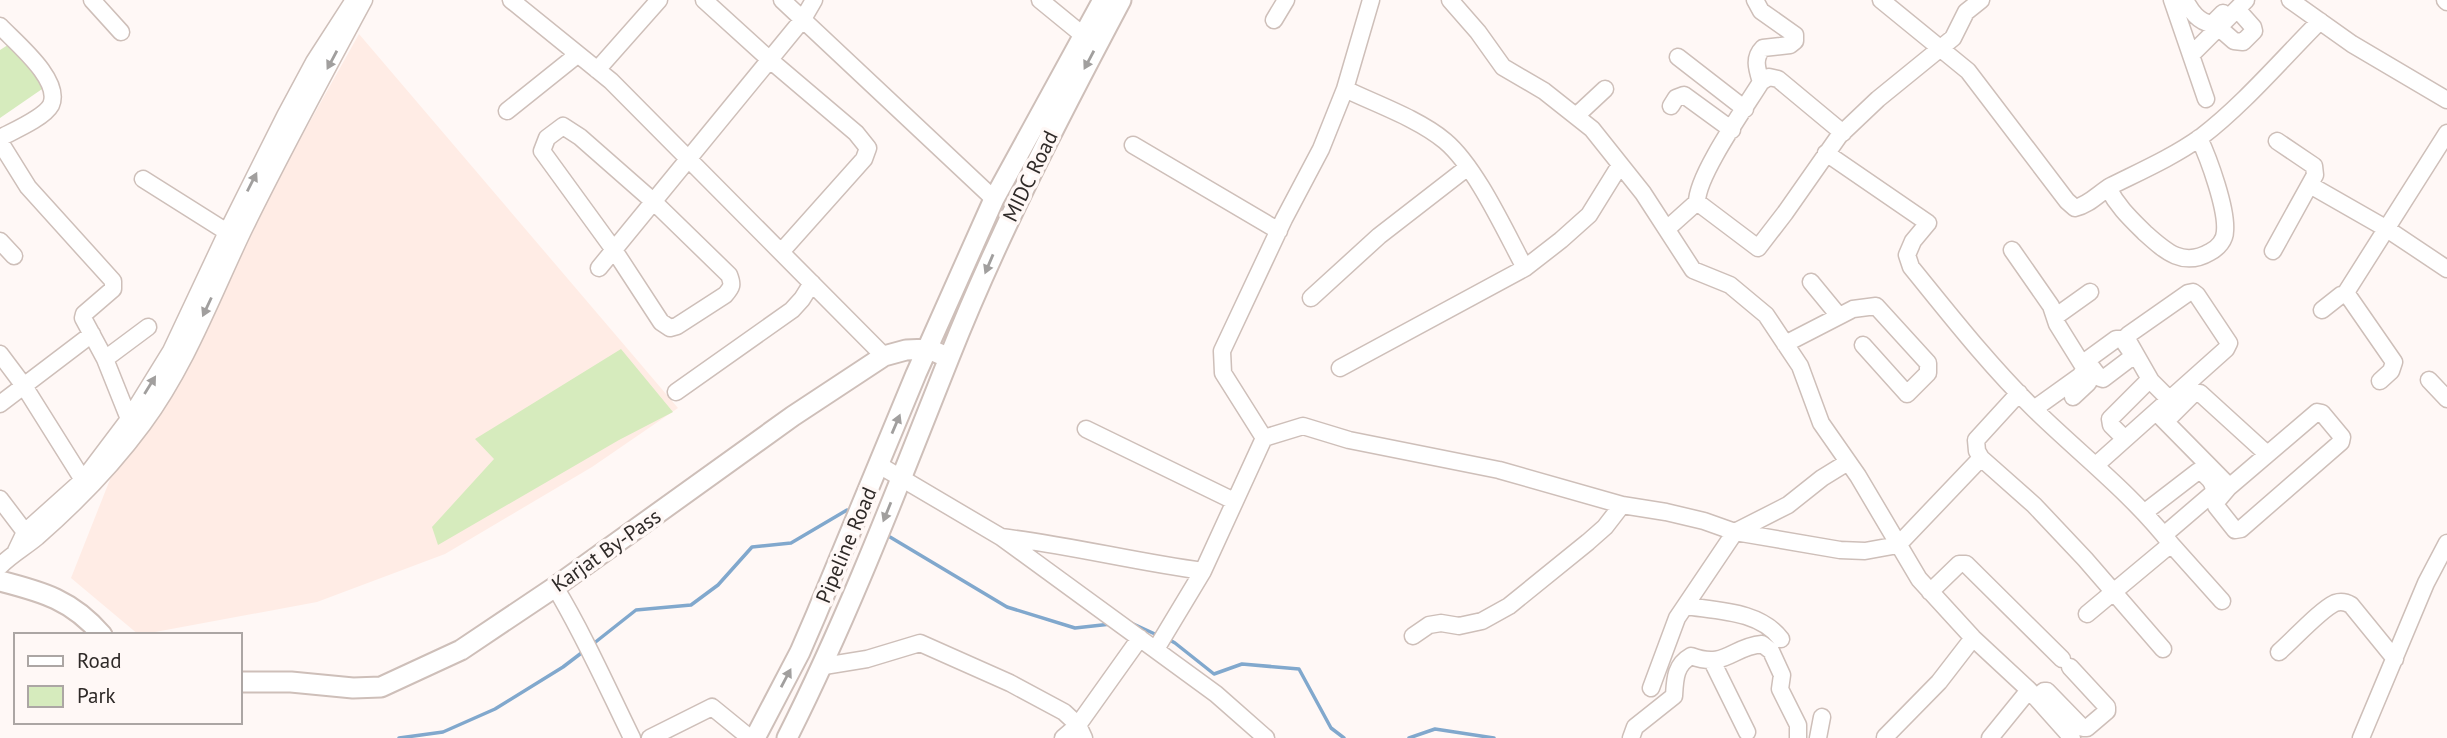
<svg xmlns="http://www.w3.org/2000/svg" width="2447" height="738" font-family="'PT Sans',sans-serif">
  <rect width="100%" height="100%" fill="#fff8f6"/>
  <path fill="#ffece5" d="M359,34L678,408L592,467L445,554L317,602L139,635L71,578L128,434L224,275Z"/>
  <path fill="#d6ebbd" d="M11,43L45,87L0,118V50Z
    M621,349L673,412L619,440L438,545L432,527L494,459L475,439Z"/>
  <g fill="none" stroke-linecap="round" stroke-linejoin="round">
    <path stroke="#81a8cd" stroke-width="3.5" d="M890,537L1007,607L1075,628L1111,624
      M1129,622L1157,635
      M1168,639L1175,643L1214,674L1242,664L1299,669L1331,728L1344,738
      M593,644L636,610L691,605L718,585L752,547L791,543L847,510
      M399,738L443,732L495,709L563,667L584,651
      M1409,738L1435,729L1494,738"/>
    <g stroke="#cebfb9" stroke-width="19">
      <path id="minor" d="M92,0L121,32
        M511,0L611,81L884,356
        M704,0L770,60L856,133L868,148L864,159L781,252
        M782,0L994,199
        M1040,0L1084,36
        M1450,0L1478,32L1503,67L1544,91L1592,129L1643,193L1693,270L1730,285L1766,315L1800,366L1821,423L1858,476L1919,579L1973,638L2029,690L2072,738
        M1755,0L1761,11L1795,35V41L1790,45L1763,48C1753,58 1757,69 1761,82
        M1881,0L1968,71L2067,201L2075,208C2089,205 2099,193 2111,186C2141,171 2173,157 2201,137C2244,104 2281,60 2320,21
        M2172,0L2206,99
        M2185,0C2191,11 2198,22 2212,24L2223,13
        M2290,0L2352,44L2447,100
        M2445,0L2447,2
        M1274,20L1286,0
        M0,26C16,43 62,80 51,105C44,118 13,131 0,138
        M2218,27L2234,41L2243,42L2254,31L2253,27L2237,9
        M2191,55L2246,0
        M1678,57L1745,109
        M597,70L659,0
        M1345,89C1376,104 1419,119 1445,141C1476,167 1505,231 1525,268L1561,240L1589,215L1620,165
        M1671,106L1676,98L1684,95L1732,130
        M507,111L577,55
        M1576,116L1605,89
        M563,126L580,137L654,202L729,275C733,285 732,287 725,295L677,326L670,328L661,322L614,250L542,151L547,138Z
        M0,142L28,187L113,281V289L84,314L83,318L105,359L129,419L134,423
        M1133,145L1279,231
        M1826,153L1928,223L1913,241L1907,255L1911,267C1950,315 1989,365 2034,409C2080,454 2131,493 2171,544L2087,614
        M143,179L227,232
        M2310,185L2387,229L2447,269
        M2108,188C2118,207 2130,218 2145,233C2165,251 2183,268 2210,252C2218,248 2225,240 2225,231C2227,209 2209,159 2199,138
        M1697,202C1697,175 1745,108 1761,82L1769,77L1778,79L1843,133
        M1668,228L1697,202L1758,248L1785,213L1839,136L1878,99L1953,38L1966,12L1981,0
        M0,241L14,256
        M2012,250L2051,306L2057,324L2085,369L2080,376L2034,409
        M2273,251L2315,175L2314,166L2277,141
        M599,268L803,19L814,0
        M1811,282L1839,316
        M2345,294L2447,133
        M1311,298L1379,236L1468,167
        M2322,310L2341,295L2345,294L2349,297L2394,362L2391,371L2380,381
        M2055,317L2090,292
        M1785,344L1853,309L1876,306L1928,363V373L1907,394L1863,345
        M0,354L24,386L83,480
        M105,359L148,327
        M2083,363L2116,339H2122L2131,352L2132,357L2103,379L2100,378L2087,361
        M1340,368L1525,268
        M2429,380L2447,399
        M676,392L792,310L802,299L812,283
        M2073,397L2088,383L2084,375
        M0,404L92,334
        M2156,412L2226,483L2228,488L2217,501L2216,506L2235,530L2241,529L2341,442L2342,437L2322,413L2317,412L2228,488
        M2166,421L2194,393H2200L2267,454
        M1086,429L1234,501
        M1264,438L1303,426L1349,440L1499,470L1622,505L1666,512L1704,521L1735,532L1788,505L1822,478L1848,462
        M2125,439L2111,425L2110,419L2147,382L2151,381L2170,400
        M1981,458L2034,505L2085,559L2163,649
        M879,465L1001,537L1216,694L1266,738
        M2096,465L2226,349L2229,343L2197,295L2193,292L2188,293L2128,335L2127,339L2151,381
        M0,499L25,532
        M2145,512L2197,472L2199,471C2207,475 2216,484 2213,493L2164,535
        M1001,537C1069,545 1135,562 1203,571L1264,438L1223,373L1222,351L1284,219L1321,149L1345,89L1371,0
        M2171,544L2222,601
        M16,551L25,532L83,480L129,419L171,351L227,232L285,116L314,62L354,0
        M0,566C12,554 25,547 37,537C76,503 112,466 143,424C186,366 212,296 243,231C281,153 323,76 364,0
        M555,587C584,635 607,687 632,738
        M1930,592L1959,564H1966L2062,659
        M1686,606C1718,611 1760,611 1781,639
        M1413,636L1429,625L1441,623L1459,626L1482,621L1509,606L1588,542L1605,527L1622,505
        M1156,649L1203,571
        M2279,652C2293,640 2320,610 2335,603C2341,601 2346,602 2351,605L2395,659
        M1712,661L1747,732
        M824,666L867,659L920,643L1010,683L1064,712L1078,725L1084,738
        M1651,688L1677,618L1735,532L1840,550L1865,551L1898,545L1981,458L1977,451L1976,440L2019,393
        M2036,698L2044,691H2047L2083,728H2087L2107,711V707L2070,667
        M1885,737L1939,682L1973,638
        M650,738L712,707L750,738
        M1063,738L1078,725L1140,638
        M1631,738L1635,727L1674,696C1675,679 1675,665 1691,656C1726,669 1731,647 1762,644L1771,651L1782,675L1780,689L1798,725V738
        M1818,738L1822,717
        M1990,738L2029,690
        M2361,738L2426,583L2447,543"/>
    </g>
    <g stroke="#cebfb9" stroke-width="23">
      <path id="major" d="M0,581C43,592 72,600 102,635
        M240,682H291L353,688L381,687L461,650L555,587L793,416L884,356L906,350L929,349L949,358
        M755,738L800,652L816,615L916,374L994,199L1103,0
        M787,738C849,615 898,486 949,358C998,234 1059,117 1121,0"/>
    </g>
    <use href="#minor" stroke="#fff" stroke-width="16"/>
    <use href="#major" stroke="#fff" stroke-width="19"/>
  </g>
  <defs><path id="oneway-solid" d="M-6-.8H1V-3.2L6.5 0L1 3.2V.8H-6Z" transform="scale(1.75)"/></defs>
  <g fill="#a19f9e">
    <use href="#oneway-solid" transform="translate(332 60) rotate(118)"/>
    <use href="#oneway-solid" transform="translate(1089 60) rotate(118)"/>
    <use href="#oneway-solid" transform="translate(252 182) rotate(-63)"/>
    <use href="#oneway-solid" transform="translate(989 264) rotate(113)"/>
    <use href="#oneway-solid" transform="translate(207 307) rotate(115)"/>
    <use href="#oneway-solid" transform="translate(150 385) rotate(-58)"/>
    <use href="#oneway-solid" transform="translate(896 424) rotate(-67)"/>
    <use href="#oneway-solid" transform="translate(887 512) rotate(112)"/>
    <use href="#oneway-solid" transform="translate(786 678) rotate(-62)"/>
  </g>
  <g text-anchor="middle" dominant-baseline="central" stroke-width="7" stroke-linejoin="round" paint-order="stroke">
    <g font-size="21" fill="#2f2a28" stroke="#fff8f6">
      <text transform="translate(1030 176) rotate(-64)">MIDC Road</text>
      <text transform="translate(846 545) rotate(-67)">Pipeline Road</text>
      <text transform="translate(606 550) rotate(-35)">Karjat By-Pass</text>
    </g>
  </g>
  <rect x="14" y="633" width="228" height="91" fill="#fff8f6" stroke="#aca6a4" stroke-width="2"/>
  <rect x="28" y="656" width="35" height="10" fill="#ffffff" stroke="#aca6a4" stroke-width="2"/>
  <text x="77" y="668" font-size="21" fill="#2f2a28">Road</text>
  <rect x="28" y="686" width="35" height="21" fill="#d6ebbd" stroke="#aca6a4" stroke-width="2"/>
  <text x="77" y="703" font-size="21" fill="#2f2a28">Park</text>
</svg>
